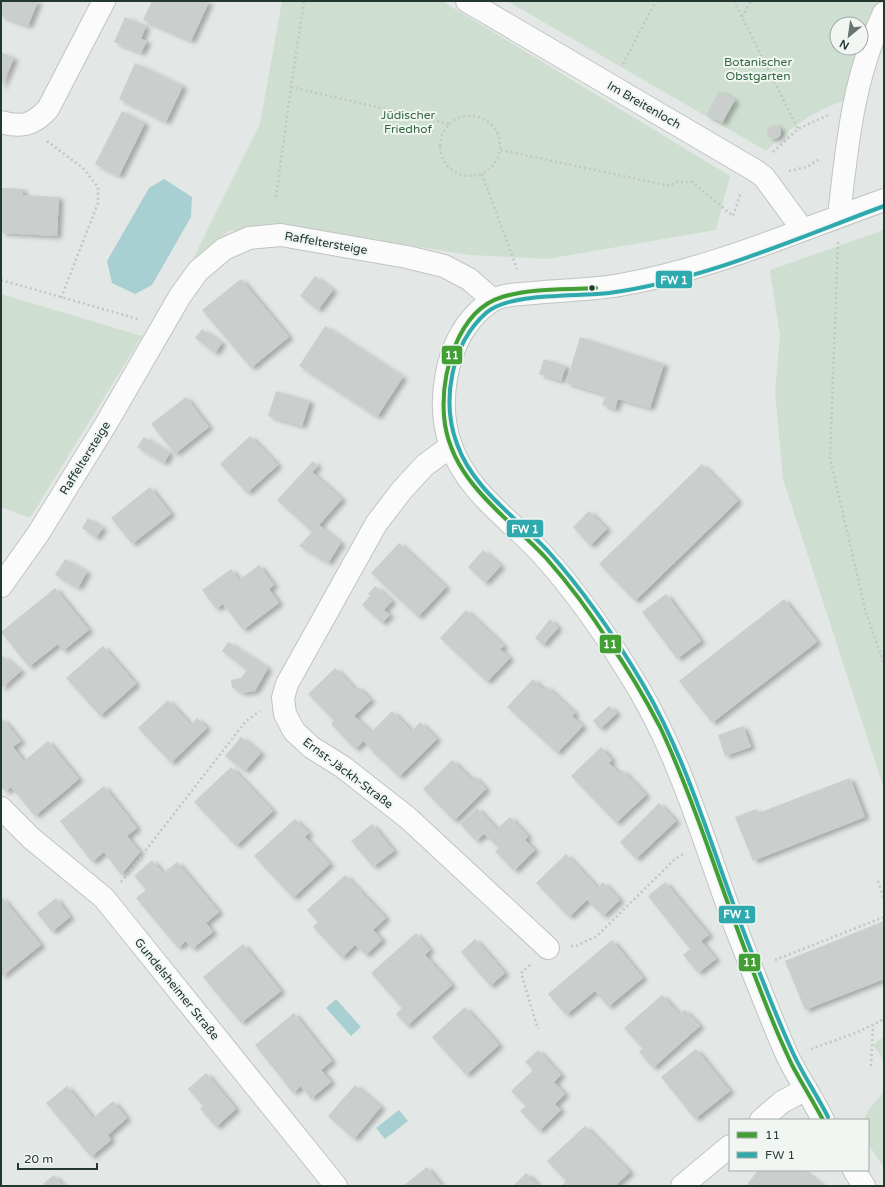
<svg xmlns="http://www.w3.org/2000/svg" width="885" height="1187" font-family="'Varela Round',sans-serif">
  <defs>
    <filter id="shadow"><feDropShadow dx="4.5" dy="2.5" stdDeviation="2" flood-color="#0004"/></filter>
  </defs>
  <rect width="100%" height="100%" fill="#e3e7e5"/>
  <path fill="#cedfd1" d="M282,1H442L730,176L716,230L547,259L469,255L291,226L229,231L193,259L260,124Z
    M507,1H882L861,47V24H837V48H861L844,101C812,111 789,129 766,151Z
    M884,230V789L783,479L775,392L780,336L770,270Z
    M1,294L142,336L30,518L1,507Z
    M884,1036V1061L873,1045Z
    M884,1092V1167L868,1144V1120H863L870,1108Z"/>
  <path fill="#a8cfd1" d="M164,179L192,197L191,217L152,285L135,294L112,283L107,261L149,188Z
    M336,999L361,1027L351,1036L326,1008Z
    M399,1110L408,1121L385,1139L376,1128Z"/>
  <path fill="#cacecc" filter="url(#shadow)" d="M1,1H38L28,26L1,16Z
    M152,1H206L209,2L191,41L143,20Z
    M125,17L146,26L141,39L147,41L141,53L114,42Z
    M1,52L14,58L1,88Z
    M135,63L183,86L166,122L119,99Z
    M719,91L735,100L722,123L706,115Z
    M122,111L145,123L119,176L95,164Z
    M767 132a7 7 0 1 1 14 0a7 7 0 1 1-14 0Z
    M1,188L23,189V195L59,197L57,236L1,233Z
    M315,276L333,290L318,310L300,296Z
    M241,279L289,337L251,368L202,310Z
    M325,326L403,377L377,417L299,366Z
    M202,329L222,343L215,353L195,338Z
    M580,337L664,364L650,408L618,399L615,409L602,405L606,395L566,383Z
    M544,359L566,366L561,381L539,374Z
    M276,391L310,401L302,426L268,416Z
    M186,397L209,427L175,454L151,424Z
    M250,436L278,465L247,493L220,464Z
    M144,437L170,453L164,463L137,447Z
    M313,461L318,466L312,472L342,499L319,525L341,543L328,563L299,546L312,532L277,500Z
    M702,464L738,501L635,601L599,564Z
    M150,487L171,514L132,544L111,518Z
    M589,511L607,529L590,546L573,527Z
    M88,518L103,528L96,538L82,528Z
    M399,543L446,587L418,617L371,573Z
    M483,550L501,566L485,583L468,567Z
    M65,559L87,572L78,588L55,575Z
    M259,565L274,585L269,589L279,603L243,630L223,604L216,609L202,590L231,569L239,580Z
    M375,586L392,601L384,610L390,615L382,623L362,605L370,596L368,594Z
    M55,588L89,630L63,651L58,644L29,667L1,632Z
    M666,594L701,641L677,659L642,612Z
    M784,599L817,642L712,723L679,681Z
    M466,610L504,646L500,649L510,658L487,682L440,638Z
    M550,619L558,628L543,645L535,638Z
    M228,642L268,668L255,691L242,693L232,687L231,680L241,678L247,670L222,651Z
    M103,646L136,684L100,716L66,678Z
    M1,655L21,671L1,689Z
    M335,668L355,689L358,687L371,700L354,716L371,732L392,711L412,731L420,722L437,739L399,777L379,757L378,758L364,741L355,749L331,724L334,721L308,694Z
    M533,679L543,689L546,686L575,713L572,716L583,726L557,753L507,707Z
    M168,700L191,725L197,718L207,728L171,763L138,728Z
    M609,706L617,713L600,729L593,721Z
    M1,717L21,741L13,747L24,761L48,741L79,779L35,816L11,787L6,792L1,786Z
    M743,726L751,747L725,756L718,735Z
    M241,737L261,753L245,771L225,756Z
    M601,747L612,760L609,763L619,773L622,770L646,795L616,823L571,776Z
    M452,760L471,779L474,776L486,789L454,821L423,789Z
    M231,767L273,811L236,846L194,802Z
    M850,778L865,817L753,861L735,817L756,809L758,813Z
    M104,786L137,828L127,836L140,852L121,875L104,852L92,862L60,821Z
    M659,803L676,821L636,859L620,842Z
    M477,808L497,829L510,817L528,836L525,840L535,850L514,871L495,851L499,848L484,834L476,841L460,824Z
    M295,819L309,833L305,837L330,864L293,898L254,856Z
    M372,824L394,851L373,867L351,841Z
    M566,854L598,888L603,882L620,900L603,916L587,900L569,917L536,883Z
    M152,860L163,873L177,862L219,912L206,923L213,932L192,949L186,941L178,948L136,898L146,890L134,876Z
    M345,875L386,918L373,930L382,940L366,955L355,945L342,958L313,927L318,922L307,910Z
    M665,882L709,935L701,941L716,959L698,973L683,955L690,949L648,896Z
    M1,896L41,945L1,977Z
    M56,898L70,917L52,932L37,913Z
    M884,921V979L805,1010L785,961Z
    M416,933L430,950L425,955L452,985L407,1026L396,1014L402,1008L371,973Z
    M475,939L505,973L490,986L461,952Z
    M612,940L643,978L608,1007L595,991L566,1015L548,994Z
    M243,944L281,991L241,1023L203,977Z
    M662,995L679,1014L685,1010L700,1026L653,1068L639,1052L643,1049L624,1028Z
    M465,1007L499,1045L466,1075L432,1037Z
    M294,1013L332,1061L321,1070L331,1082L311,1099L301,1086L293,1093L255,1045Z
    M696,1049L730,1091L695,1119L661,1077Z
    M538,1050L561,1075L554,1082L565,1094L555,1104L561,1110L539,1131L520,1111L526,1106L511,1091L533,1070L525,1062Z
    M206,1073L236,1109L216,1127L200,1109L203,1106L188,1089Z
    M355,1085L381,1107L354,1139L328,1116Z
    M67,1086L93,1118L113,1101L127,1118L108,1135L111,1140L91,1157L46,1103Z
    M585,1126L630,1172L615,1186H561L566,1181L547,1161Z
    M427,1167L442,1186H403Z
    M758,1170H803L823,1186H746Z
    M526,1173L539,1186H513Z
    M54,1175L63,1186H45L43,1184Z"/>
  <g fill="none" stroke-linecap="round" stroke-linejoin="round">
    <g stroke="#c0c4c2" stroke-width="24">
      <path id="street" d="M467,1L756,171L764,177L803,230
        M1,122C22,128 33,125 48,109L104,1
        M839,216C847,145 853,78 884,13
        M451,446L425,465L402,490L376,524L287,684L283,698L285,714L294,731L311,747L343,767L408,818L548,948
        M1,586L38,534L106,424L180,296L198,271L224,249L249,238L281,235L407,257L444,266L469,279L493,300
        M1,808L31,838L104,898L336,1186
        M761,1120L782,1102L806,1089
        M823,1120C812,1097 797,1077 787,1055C768,1012 751,967 734,923C705,845 682,763 640,691C611,642 580,596 542,554C510,519 468,493 451,446C436,405 445,345 477,313C481,309 488,303 493,300C505,294 520,294 533,293C561,290 592,290 620,285C712,269 797,231 884,200
        M854,1170L864,1186
        M682,1186L730,1146"/>
    </g>
    <path stroke="#c0c7c5" stroke-width="2.5" stroke-dasharray="2 3" stroke-linecap="butt" d="M734,1L798,129
      M742,17L751,1
      M623,64L656,1
      M291,87L449,124
      M440 146a30 30 0 1 1 60 0a30 30 0 1 1-60 0Z
      M47,141L83,168L98,187V203L61,298
      M501,150L670,186L675,182H692L733,216L741,192
      M773,152L798,129L828,115
      M789,171L807,167L821,158
      M482,174L517,269
      M276,197L291,87L304,1
      M838,242L830,458L866,613L884,664
      M1,280L138,319
      M878,881L884,899
      M121,882L246,721L260,711
      M571,946H576L597,936L674,860L683,854
      M775,960L884,917
      M530,965L521,973L538,1029
      M811,1049L858,1032L884,1019
      M871,1066L873,1025"/>
    <use href="#street" stroke="#fbfbfb" stroke-width="22"/>
    <g stroke="#f1f6f3" stroke-width="7">
      <path id="bus-1" d="M596,288C565,290 532,288 502,297C457,311 441,374 444,416C449,480 506,515 546,558C569,584 590,612 609,642C628,669 645,698 660,727C679,767 694,808 709,850C728,904 747,958 769,1012C776,1030 784,1048 792,1065C802,1084 813,1101 823,1120"/>
    </g>
    <g stroke="#f1f6f3" stroke-width="7">
      <path id="bus-2" d="M828,1117C817,1095 803,1075 793,1053C773,1010 757,966 740,922C710,843 687,760 644,686C616,638 584,591 547,550C515,516 473,489 457,444C441,401 451,344 486,313C509,292 577,297 609,293C704,280 795,239 884,206"/>
    </g>
    <use href="#bus-1" stroke="#429f34" stroke-width="4"/>
    <use href="#bus-2" stroke="#2eaaae" stroke-width="4"/>
  </g>
  <circle fill="#233830" stroke="#f1f6f3" stroke-width="1.5" cx="592" cy="288" r="3.5"/>
  <g text-anchor="middle" dominant-baseline="central" stroke-width="4" stroke-linejoin="round" paint-order="stroke">
    <g font-size="12" fill="#336942" stroke="#f1f6f3">
      <text x="758" y="62">Botanischer<tspan x="758" dy="14">Obstgarten</tspan></text>
      <text x="408" y="115">Jüdischer<tspan x="408" dy="14">Friedhof</tspan></text>
    </g>
    <g font-size="12" fill="#233830" stroke="#f1f6f3">
      <text transform="translate(644 105) rotate(30)">Im Breitenloch</text>
      <text transform="translate(326 243) rotate(10)">Raffeltersteige</text>
      <text transform="translate(85 458) rotate(-58)">Raffeltersteige</text>
      <text transform="translate(348 773) rotate(37)">Ernst-Jäckh-Straße</text>
      <text transform="translate(177 989) rotate(51)">Gundelsheimer Straße</text>
    </g>
  </g>
  <g stroke="#f1f6f3" stroke-width="1.5">
    <rect x="655" y="270" width="38" height="19" rx="4" fill="#2eaaae"/>
    <rect x="441" y="345" width="22" height="20" rx="4" fill="#429f34"/>
    <rect x="506" y="519" width="38" height="19" rx="4" fill="#2eaaae"/>
    <rect x="599" y="634" width="23" height="20" rx="4" fill="#429f34"/>
    <rect x="718" y="905" width="38" height="19" rx="4" fill="#2eaaae"/>
    <rect x="738" y="953" width="23" height="19" rx="4" fill="#429f34"/>
  </g>
  <g font-size="11" text-anchor="middle" font-weight="bold" fill="#fff">
    <text x="674" y="284">FW 1</text>
    <text x="452" y="359">11</text>
    <text x="525" y="533">FW 1</text>
    <text x="610" y="648">11</text>
    <text x="737" y="918">FW 1</text>
    <text x="750" y="966">11</text>
  </g>
  <rect width="885" height="1187" fill="none" stroke="#233830" stroke-width="4"/>
  <rect x="729" y="1119" width="140" height="52" fill="#f1f6f3" stroke="#9faaa5"/>
  <rect x="737" y="1132" width="20" height="6" fill="#429f34" stroke="#9faaa5"/>
  <text x="765" y="1139" font-size="12" fill="#233830">11</text>
  <rect x="737" y="1152" width="20" height="6" fill="#2eaaae" stroke="#9faaa5"/>
  <text x="765" y="1159" font-size="12" fill="#233830">FW 1</text>
  <g transform="translate(849 36) rotate(209)"><circle r="19" fill="#f1f6f3" stroke="#9faaa5"/>
  <path d="M0-3L7 15L0 10L-7 15Z" fill="#66756f"/>
  <text y="-6" font-size="11" font-weight="bold" text-anchor="middle" fill="#233830">N</text>
  </g>
  <path d="M18 1163v6h79v-6" fill="none" stroke="#233830" stroke-width="2"/>
  <text x="24" y="1163" font-size="12" fill="#233830" stroke="#f1f6f3" stroke-width="3" paint-order="stroke">20 m</text>
</svg>
